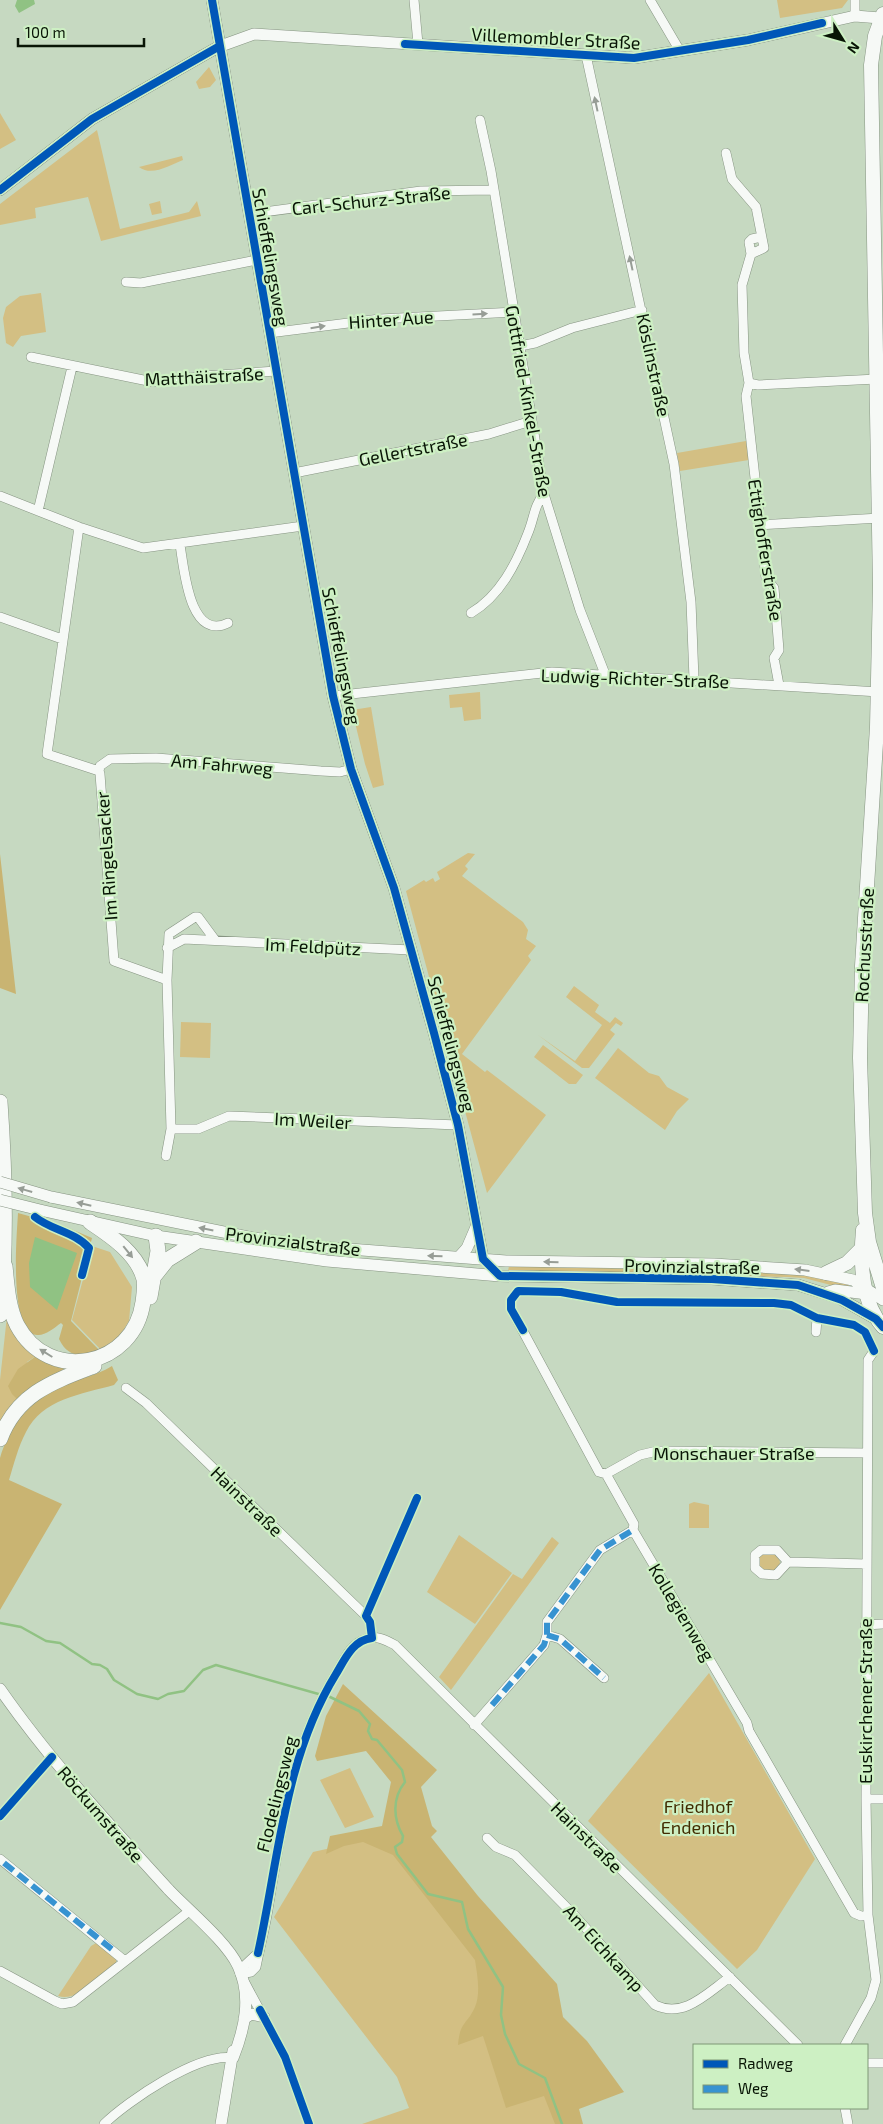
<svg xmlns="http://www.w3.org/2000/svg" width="883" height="2124" font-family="'Exo 2',sans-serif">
  <rect width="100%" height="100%" fill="#c6d9c1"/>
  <path fill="#d3bf83" d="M777,0H848L842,8L780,18Z
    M209,67L216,80L210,87L199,89L196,82Z
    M0,113L16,140L0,149Z
    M97,130L120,229L189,212L197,201L201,216L101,241L88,197L35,208L36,218L0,225V204Z
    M182,156L183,160C170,165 152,177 139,167Z
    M160,201L162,213L152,215L149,204Z
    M41,293L46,332L21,336L13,347L6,343L3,318L6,307L20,296Z
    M746,441L749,460L680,471L677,453Z
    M480,692L481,719L464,721L462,707L450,708L449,695Z
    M371,707L384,785L373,788L365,764L352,710Z
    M468,853L475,854L465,866L468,869L462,876L523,922L528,930L526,939L536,946L528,956L531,960L462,1054L485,1072L487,1070L546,1115L487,1193L406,891L424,880L426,882L433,878L435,882L440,879L437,872Z
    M574,986L599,1005L595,1012L610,1023L615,1017L623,1023L621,1026L616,1023L610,1030L615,1034L589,1068H582L538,1035L575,1061L602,1025L566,997Z
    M181,1022L211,1023L210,1058L180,1057Z
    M543,1045L583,1075L576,1084H569L534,1057Z
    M618,1048L649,1073L659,1076L667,1087L689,1099L677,1111L665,1130L595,1078Z
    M92,1246L110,1252L132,1287L129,1321L119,1337L103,1352L72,1320Z
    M509,1266L772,1272L821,1277L848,1283L850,1290L804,1278L788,1277L508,1271Z
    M8,1307L39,1354L27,1362L20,1402L0,1431V1380Z
    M694,1502L709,1505V1528H689V1504Z
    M459,1535L512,1573L475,1624L427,1592Z
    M552,1537L559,1543L451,1690L439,1677L513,1574L522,1579Z
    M761,1554H776C781,1559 781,1565 777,1571L759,1570L757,1559Z
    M709,1673L815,1859L757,1950L737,1969L588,1821Z
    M350,1768L374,1817L345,1828L320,1780Z
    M380,1837L499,1986L558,2124H362L409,2108L397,2077L274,1917L313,1852Z
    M98,1942L116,1958V1963C101,1975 78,2003 58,1996L91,1946Z"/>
  <path fill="#c9b472" d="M0,854L16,994L0,988Z
    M18,1213L64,1226L92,1238L71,1321L100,1351C82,1357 68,1358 59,1339L63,1325L61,1323C54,1328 45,1336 37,1335C8,1333 17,1233 18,1213Z
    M39,1354L63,1366L64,1369L20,1402L12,1394L8,1386L18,1369Z
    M112,1366L118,1380L114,1385C82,1394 42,1399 26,1432C18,1447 14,1464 9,1480L62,1504L0,1610V1458C9,1428 30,1397 60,1385C78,1379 96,1376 112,1366Z
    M343,1684L437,1770L421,1787L432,1826L437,1831L431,1837L478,1896L557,1984L563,2017L587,2041L624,2092L579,2109L583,2124H555L544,2096L506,2108L483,2036L458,2045C460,2021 467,2025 475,2007C481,1993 477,1974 475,1960L393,1855L363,1842L344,1846L326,1854L330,1836L382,1826L391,1782L366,1751L317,1761L315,1756L326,1716Z"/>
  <path fill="#90c283" d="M17,0H34L35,4L19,13L15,6Z
    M35,1237L77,1253L57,1310L30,1287L29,1263Z"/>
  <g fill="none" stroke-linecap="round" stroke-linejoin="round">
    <path stroke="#90c283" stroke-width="2.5" d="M0,1623L21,1627L46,1641L60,1643L92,1664L100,1665L107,1669L114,1680L137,1694L158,1699L168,1694L184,1691L203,1670L216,1665L322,1695
      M328,1696L359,1711L370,1724L368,1731L372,1739L377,1740L402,1770L405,1782C392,1798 393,1819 403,1836L402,1842L395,1847L397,1854L428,1894L462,1902L468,1929L503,1987L501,2015L505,2034L519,2064L545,2078L562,2124"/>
    <g stroke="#869482" stroke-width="10">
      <path id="street" d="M414,0L418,44
        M650,0L680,51
        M855,0V16
        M586,55L674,464L691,602L694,679
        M480,120L491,171L544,494L580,610L605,674
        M726,153L732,179L756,207L764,248L751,254L742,285L744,353L749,383L746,396L766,578L774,588L779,650L774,658L779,685
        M249,214L421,191L494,190
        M751,254L749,242L752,239L761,237
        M126,282L141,283L257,260
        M269,333L380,319L513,312
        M520,346L535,343L572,328L642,310
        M31,357L153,382L204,376L276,371
        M749,383L758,385L877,379
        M294,473L489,434L531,421
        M0,496L79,527L143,548L303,526
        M38,511L72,367
        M759,525L880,518
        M79,527L47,754L99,771L100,774L114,961L167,980L171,1129L166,1156
        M180,545C184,567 189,642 228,623
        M471,613C500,596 516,564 528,533C534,519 534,505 544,494
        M0,617L62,639
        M333,696L552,672L879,692
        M99,771L100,766L110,759L156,758L321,771L340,772L351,769
        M167,948L184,939L411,950
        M167,980L169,934L195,917H198L215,940
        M171,1129H198L229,1116L458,1125
        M816,1332L817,1318L791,1305L774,1303L617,1302L561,1292L518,1291L511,1300V1309L599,1472L606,1474L634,1524L633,1530L747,1723L749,1731L854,1913L861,1916L868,1915
        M126,1388L146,1403L366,1616L370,1622L372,1638
        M606,1474L640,1455L657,1451L867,1453
        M761,1550H777L788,1562L776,1575L762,1574L755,1568V1555Z
        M788,1562L866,1564
        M366,1616L417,1498
        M865,1625L883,1624
        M547,1635L560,1639L604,1678
        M474,1725L544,1645L547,1635V1622L600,1550L633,1530
        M866,1799H883
        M487,1838L496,1847L515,1855L575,1916L655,2005C684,2019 707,1993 730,1977
        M0,1859L125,1961
        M0,1971L55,2001L62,2004L73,2002L188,1912
        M240,1974L251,1972L256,1967C260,1946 266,1925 269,1903C282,1823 293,1743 337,1672C344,1660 351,1643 366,1639C376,1635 386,1640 395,1645L798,2045
        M240,1974L243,1967L258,1953
        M245,1983L285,2057L309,2124
        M845,2045L871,1998L876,1980L868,1915L866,1799L868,1360L874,1351
        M867,2063H883
        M845,2108L848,2124
        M104,2124C128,2101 199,2052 233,2058"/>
    </g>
    <g stroke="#869482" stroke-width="12">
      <path id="secondary" d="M212,0L333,696L351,769L394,888L434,1033L458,1125L483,1259
        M0,190L92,119L218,47L254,34L634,58L748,40L855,16L880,18
        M51,1197L253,1238L323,1247L506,1261L714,1264L805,1270L853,1280L883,1300
        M40,1210L156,1236L327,1261L500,1276L712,1279L798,1285L839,1298L876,1319
        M459,1257L467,1248L476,1227
        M828,1292L835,1290L867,1294
        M0,1689C50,1761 110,1825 169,1890C188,1910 227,1942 238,1966C252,1996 245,2028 233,2058
        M244,2019L251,2014L264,2017
        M221,2124L233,2051"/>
    </g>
    <g stroke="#869482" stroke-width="15">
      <path id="primary" d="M883,14L875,36L871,65L880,586L877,727L862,966L860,1058L865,1213L869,1242L883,1288
        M863,1230C860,1262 861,1302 883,1327
        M826,1273L847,1263L861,1249"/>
    </g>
    <g stroke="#869482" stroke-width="16">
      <path id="highway" d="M0,1102C5,1173 7,1244 0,1315
        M5,1266C7,1285 8,1307 17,1325C49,1385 134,1367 143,1302C144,1295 145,1286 144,1279C137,1253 111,1236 90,1222
        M155,1275L167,1260L196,1242
        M150,1297L158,1251L156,1236
        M0,1439C17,1394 52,1382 94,1366"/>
    </g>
    <use href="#street" stroke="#f6f9f6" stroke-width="9"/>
    <use href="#secondary" stroke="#f6f9f6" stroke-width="11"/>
    <use href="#primary" stroke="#f6f9f6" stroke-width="14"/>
    <use href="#highway" stroke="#f6f9f6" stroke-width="15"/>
    <g stroke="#869482" stroke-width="12" stroke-linecap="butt">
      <path id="secondary-bridge" d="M0,1182L51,1197
        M0,1200L40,1210"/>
    </g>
    <use href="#secondary-bridge" stroke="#f6f9f6" stroke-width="11"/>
    <path stroke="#3793d1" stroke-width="6" stroke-dasharray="12 6" stroke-linecap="butt" d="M547,1635L560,1639L604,1678
      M492,1705L544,1645L547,1635V1622L600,1550L633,1530
      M4,1863L114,1951"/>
    <g stroke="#cdf0c3" stroke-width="11">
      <path id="cycleway" d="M212,0L333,696L351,769L394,888L434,1033L458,1125L483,1259L500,1276L712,1279L798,1285L842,1300L876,1319L883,1327
        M405,44L634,58L748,40L822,23
        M0,190L92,119L218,47
        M35,1217C51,1230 75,1232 89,1248L82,1275
        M523,1330L511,1309V1300L518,1291L561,1292L617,1302L774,1303L791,1305L817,1318L854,1325L865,1332L874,1351
        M0,1816L52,1757
        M258,1953C279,1858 284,1759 336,1674C345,1659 353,1640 372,1638L370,1622L366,1616L417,1498
        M260,2010L285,2057L309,2124"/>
    </g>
    <use href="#cycleway" stroke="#0057b8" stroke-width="8"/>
  </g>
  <defs><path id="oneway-solid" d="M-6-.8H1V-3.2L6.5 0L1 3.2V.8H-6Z" transform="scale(1.25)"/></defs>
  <g fill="#979d96">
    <use href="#oneway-solid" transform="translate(596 104) rotate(-102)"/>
    <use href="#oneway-solid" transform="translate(631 263) rotate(-102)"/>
    <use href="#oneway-solid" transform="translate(480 314) rotate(-3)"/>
    <use href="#oneway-solid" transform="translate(318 327) rotate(-9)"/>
    <use href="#oneway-solid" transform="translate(25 1190) rotate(-164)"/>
    <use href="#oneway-solid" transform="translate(84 1204) rotate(-167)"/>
    <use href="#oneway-solid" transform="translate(206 1229) rotate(-169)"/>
    <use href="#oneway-solid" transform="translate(128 1252) rotate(51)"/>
    <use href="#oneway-solid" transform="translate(435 1256) rotate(-178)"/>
    <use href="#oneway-solid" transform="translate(551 1262) rotate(-179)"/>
    <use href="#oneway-solid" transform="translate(802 1270) rotate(-173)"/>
    <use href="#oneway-solid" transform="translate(46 1353) rotate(-148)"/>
  </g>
  <g text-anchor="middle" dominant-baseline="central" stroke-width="4.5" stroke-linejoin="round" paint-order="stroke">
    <g font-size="18" fill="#081405" stroke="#cdf0c3">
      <text transform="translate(556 38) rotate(3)">Villemombler Straße</text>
      <text transform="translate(371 200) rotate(-6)">Carl-Schurz-Straße</text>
      <text transform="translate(271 257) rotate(80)">Schieffelingsweg</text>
      <text transform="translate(391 319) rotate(-4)">Hinter Aue</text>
      <text transform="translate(654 365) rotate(78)">Köslinstraße</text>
      <text transform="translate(204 376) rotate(-3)">Matthäistraße</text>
      <text transform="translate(529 401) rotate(80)">Gottfried-Kinkel-Straße</text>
      <text transform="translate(413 449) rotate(-11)">Gellertstraße</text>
      <text transform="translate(766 550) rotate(81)">Ettighofferstraße</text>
      <text transform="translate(342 656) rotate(79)">Schieffelingsweg</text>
      <text transform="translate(635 678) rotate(2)">Ludwig-Richter-Straße</text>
      <text transform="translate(222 764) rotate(5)">Am Fahrweg</text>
      <text transform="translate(106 856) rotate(-94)">Im Ringelsacker</text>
      <text transform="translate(864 945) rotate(-87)">Rochusstraße</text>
      <text transform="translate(313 946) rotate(3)">Im Feldpütz</text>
      <text transform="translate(452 1044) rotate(75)">Schieffelingsweg</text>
      <text transform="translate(313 1120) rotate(3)">Im Weiler</text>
      <text transform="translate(293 1241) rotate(7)">Provinzialstraße</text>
      <text transform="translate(692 1266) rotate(1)">Provinzialstraße</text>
      <text x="734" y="1453">Monschauer Straße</text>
      <text transform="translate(247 1501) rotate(44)">Hainstraße</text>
      <text transform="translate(682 1612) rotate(59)">Kollegienweg</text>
      <text transform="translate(865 1701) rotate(-90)">Euskirchener Straße</text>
      <text transform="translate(276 1794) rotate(-76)">Flodelingsweg</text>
      <text transform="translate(101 1814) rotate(49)">Röckumstraße</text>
      <text transform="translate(587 1837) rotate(45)">Hainstraße</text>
      <text transform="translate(604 1948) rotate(48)">Am Eichkamp</text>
    </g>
    <g font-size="18" fill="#422c01" stroke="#cdf0c3">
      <text x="698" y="1806">Friedhof<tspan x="698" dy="21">Endenich</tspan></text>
    </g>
  </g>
  <rect x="693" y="2044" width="175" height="65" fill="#cdf0c3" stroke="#7e9877"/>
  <rect x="703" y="2060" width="25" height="8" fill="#0057b8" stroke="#7e9877"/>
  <text x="738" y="2069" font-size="15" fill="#081405">Radweg</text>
  <rect x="703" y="2085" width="25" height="8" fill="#3793d1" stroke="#7e9877"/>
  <text x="738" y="2094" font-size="15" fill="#081405">Weg</text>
  <g transform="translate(843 40) rotate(127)" stroke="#cdf0c3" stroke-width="4" paint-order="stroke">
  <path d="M0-4L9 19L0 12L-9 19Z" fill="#081405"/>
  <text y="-8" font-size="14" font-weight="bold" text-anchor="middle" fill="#081405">N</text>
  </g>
  <path d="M18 38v8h126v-8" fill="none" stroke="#081405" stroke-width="2.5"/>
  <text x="25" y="38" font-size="15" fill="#081405" stroke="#cdf0c3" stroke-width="4" paint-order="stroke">100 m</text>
</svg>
